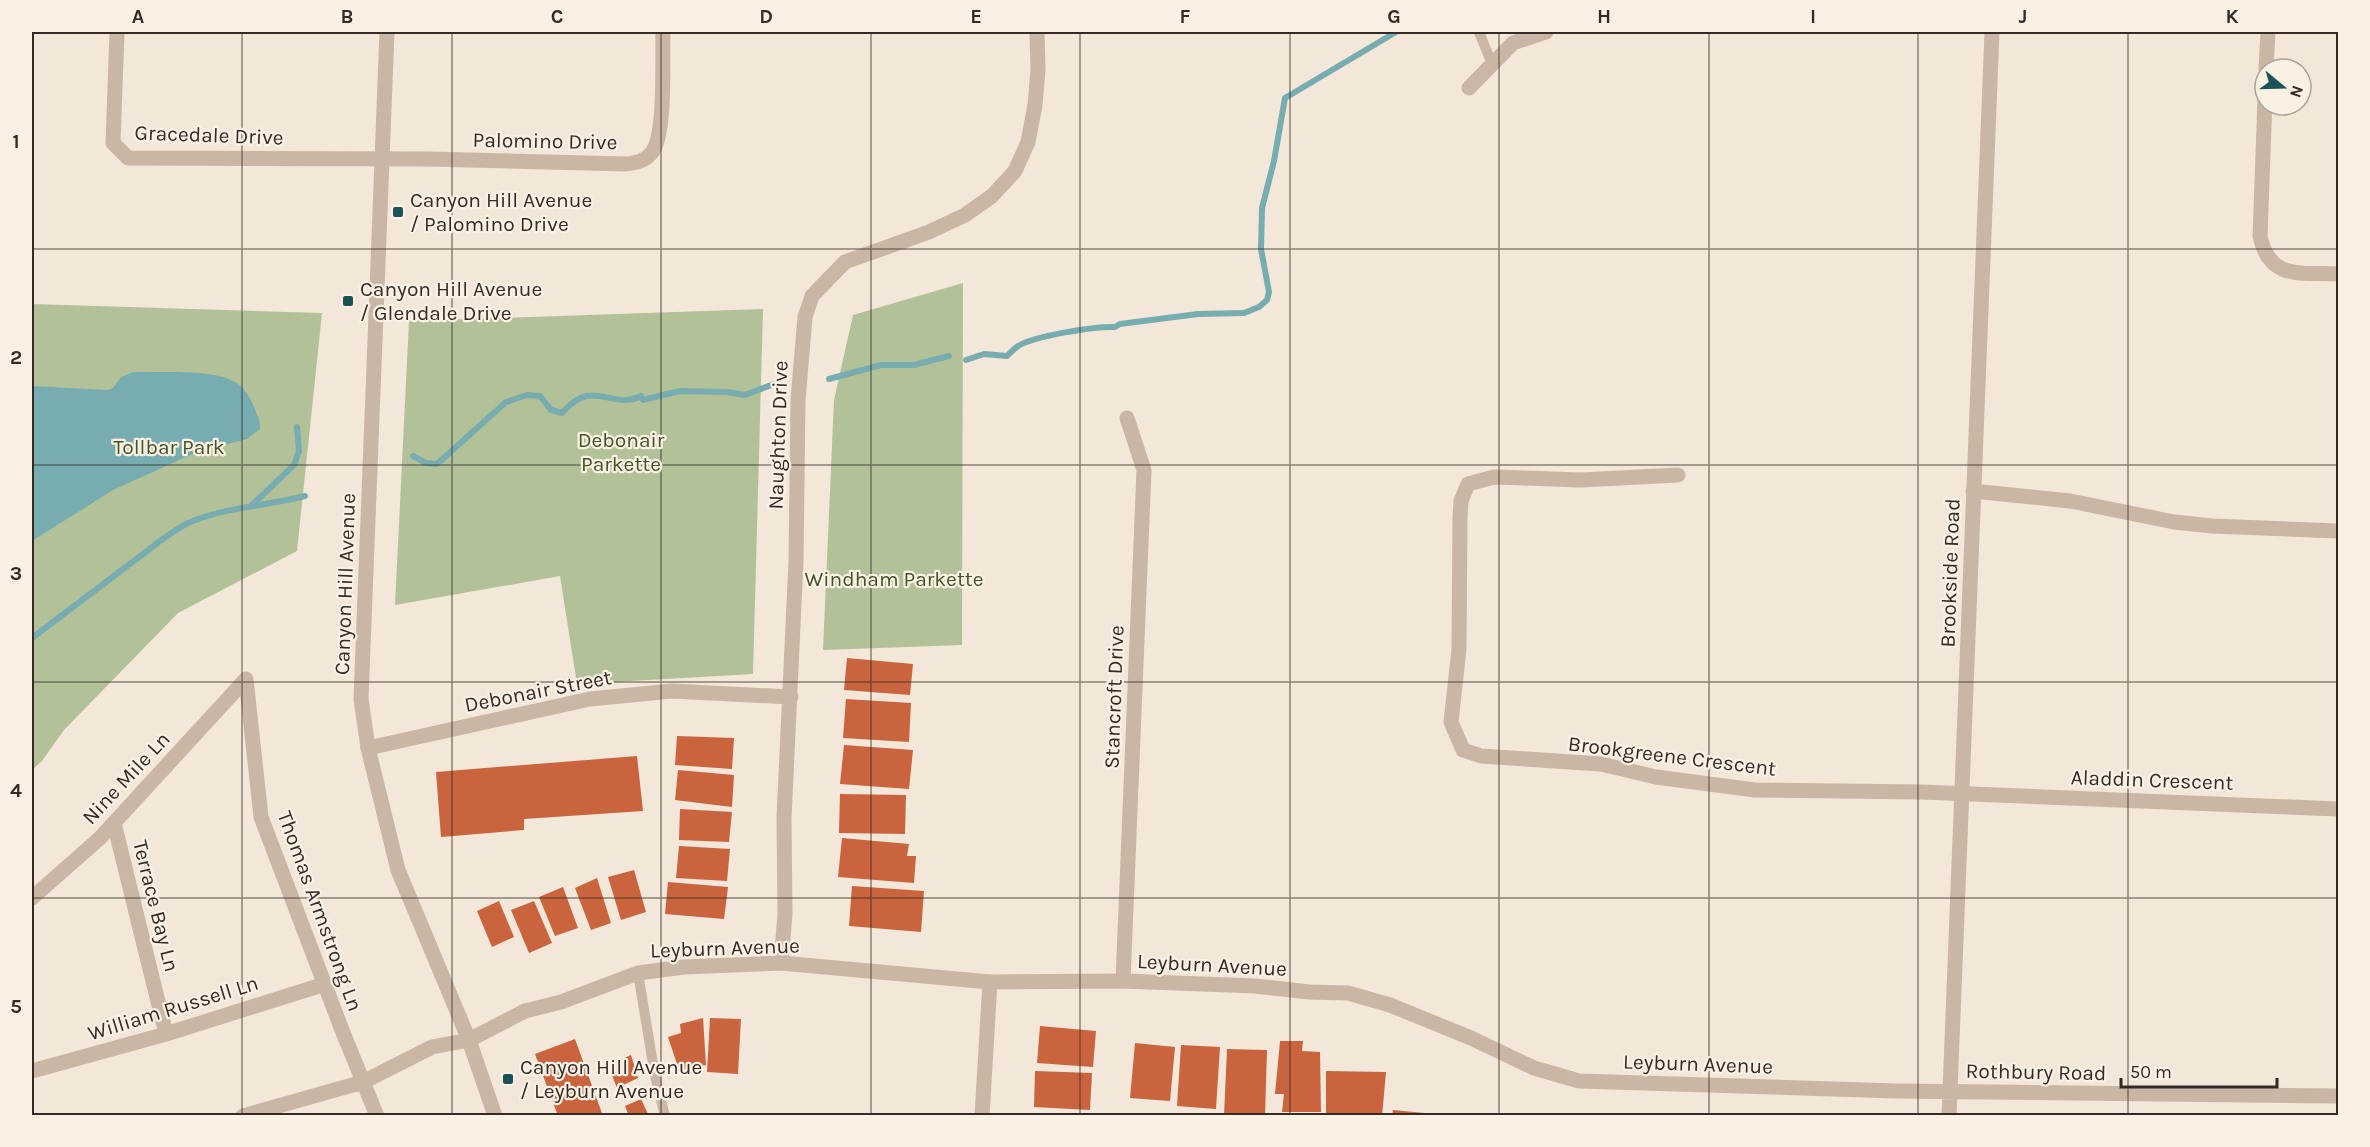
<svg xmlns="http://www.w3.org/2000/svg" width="2370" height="1147" font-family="Karla,sans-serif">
  <rect width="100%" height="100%" fill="#f2e7d8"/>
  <path fill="#b2c198" d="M963,283L962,645L823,650L834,400L853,315Z
    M32,304L322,313L297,551L178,613L64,730L42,761L32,770Z
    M763,309L753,674L577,684L560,576L395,605L409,321Z"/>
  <path fill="#77acb0" d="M133,372C161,373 217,368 238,384C245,389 251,399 254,407C257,415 261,421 260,429L247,439L197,452L113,490L32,541V386L107,390L113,388L121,377Z"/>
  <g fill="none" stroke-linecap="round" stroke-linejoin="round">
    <path stroke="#77acb0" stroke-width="6" d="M966,360L984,354L1007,356C1010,353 1014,349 1018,346C1035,336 1095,326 1115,327L1120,324L1198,314L1244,313L1259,307L1267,300L1269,292L1261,249L1262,208L1274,161L1285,98L1396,32
      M829,379L881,365H914L949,356
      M413,456L426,463L437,464L506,402L527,395L540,396L551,410L562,413C593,376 611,411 641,396L643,400L680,391L727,392L745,395L774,384
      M252,505L294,465L299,451L297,427
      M32,638C65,613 98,588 131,563C149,550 168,533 188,523C225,507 266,506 305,496"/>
  </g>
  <path fill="#ca643f" d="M847,658L913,664L910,695L844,690Z
    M846,699L911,703L909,742L843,738Z
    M677,736L734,738L732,769L675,765Z
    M844,745L913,750L909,789L840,784Z
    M637,756L643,811L524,819V830L441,837L436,772Z
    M678,770L734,775L732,807L675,800Z
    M840,794L906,795L905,834L839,833Z
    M680,809L732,812L729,842L679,840Z
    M842,838L909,844L907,856H916L914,883L838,877Z
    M679,846L730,849L727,881L676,878Z
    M634,870L646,912L621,920L608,877Z
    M597,878L611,923L591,930L575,888Z
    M668,882L728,887L724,919L665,914Z
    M852,886L924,891L921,932L849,926Z
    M563,887L578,928L555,936L539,897Z
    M499,901L514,937L492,947L477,911Z
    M534,901L552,943L529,953L511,910Z
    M703,1018L706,1065L679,1070L668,1037L681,1033L680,1024Z
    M710,1018L741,1019L738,1074L707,1072Z
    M1040,1026L1096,1031L1093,1067L1037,1063Z
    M575,1039L603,1116H558L535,1054Z
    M1280,1041H1303L1302,1051L1320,1052L1321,1112H1282L1284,1094H1275Z
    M1135,1043L1175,1047L1170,1101L1130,1098Z
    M1181,1045L1220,1047L1216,1109L1177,1106Z
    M1227,1049L1267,1050L1265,1116H1224Z
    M631,1055L638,1078L617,1088L608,1065Z
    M1035,1071L1092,1073L1090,1110L1034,1107Z
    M1326,1071L1386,1072L1382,1116H1326Z
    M641,1099L649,1116H629L625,1106Z
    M1393,1110L1435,1114L1434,1116H1392Z"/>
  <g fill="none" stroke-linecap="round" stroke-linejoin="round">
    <path stroke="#cab6a4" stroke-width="10" d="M1479,32L1492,64
      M638,973L655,1076L665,1116"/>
    <path stroke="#cab6a4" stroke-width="15" d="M117,32L113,143L128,158L427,159L625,164C636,163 646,161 653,151C666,131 662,58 663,32
      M2266,69L2268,32
      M1469,88L1513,43L1546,32
      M2265,99L2260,236C2269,281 2302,272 2338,274
      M1678,475L1581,480L1494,477L1468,484L1461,501L1460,517L1459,649L1451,722L1463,750L1481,756L1601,764L1656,777L1755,790L1922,792L2338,809
      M1973,491L2070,501L2174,522L2212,526L2338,531
      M246,679L261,817L342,1030L377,1116
      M368,748L590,699L672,691L791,697
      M114,823L166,1034
      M32,898L100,838L246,679
      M781,963L785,914L784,818L796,561L798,400L805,317L812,296L845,262L929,232L965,215L992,196L1015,171L1028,142L1035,105L1038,70L1037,32
      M1123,981L1144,470L1127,418
      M32,1071L166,1034L325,984
      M243,1116L363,1082L432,1047L469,1040
      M982,1116L990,982"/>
    <path stroke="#cab6a4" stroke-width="15" d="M387,32L361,699L368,748L398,870L469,1040L495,1116
      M469,1040L525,1011L561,1002L638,973L684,967L781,963L990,982L1123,981L1255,986L1309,992L1348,993L1390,1005L1471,1038L1534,1068L1579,1081L1896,1091L2338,1096
      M1949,1116L1992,32"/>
  </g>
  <path fill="none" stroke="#352b26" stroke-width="1.5" stroke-opacity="0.55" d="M242,32V1116M452,32V1116M661,32V1116M871,32V1116M1080,32V1116M1290,32V1116M1499,32V1116M1709,32V1116M1918,32V1116M2128,32V1116M32,249H2338M32,465H2338M32,682H2338M32,898H2338"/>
  <g fill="#1b5258" stroke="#faf1e5" stroke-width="2">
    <rect x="392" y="206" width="12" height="12" rx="3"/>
    <rect x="342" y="295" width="12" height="12" rx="3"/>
    <rect x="502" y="1073" width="12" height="12" rx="3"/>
  </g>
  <g text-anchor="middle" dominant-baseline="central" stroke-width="4.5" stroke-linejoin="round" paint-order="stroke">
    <g font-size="21" fill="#352b26" stroke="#faf1e5">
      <text transform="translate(209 135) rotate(2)">Gracedale Drive</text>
      <text transform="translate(545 141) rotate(1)">Palomino Drive</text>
      <text transform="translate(778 435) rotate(-88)">Naughton Drive</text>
      <text transform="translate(1950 573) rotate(-88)">Brookside Road</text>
      <text transform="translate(345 584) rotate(-88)">Canyon Hill Avenue</text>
      <text transform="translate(538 691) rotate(-11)">Debonair Street</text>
      <text transform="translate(1114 697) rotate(-88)">Stancroft Drive</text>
      <text transform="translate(1672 756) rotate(7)">Brookgreene Crescent</text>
      <text transform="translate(126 778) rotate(-47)">Nine Mile Ln</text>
      <text transform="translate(2152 780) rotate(2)">Aladdin Crescent</text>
      <text transform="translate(156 906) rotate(76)">Terrace Bay Ln</text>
      <text transform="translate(320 911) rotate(70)">Thomas Armstrong Ln</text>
      <text transform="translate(725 948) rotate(-2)">Leyburn Avenue</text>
      <text transform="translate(1212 965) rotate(3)">Leyburn Avenue</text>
      <text transform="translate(173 1008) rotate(-17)">William Russell Ln</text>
      <text transform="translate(1698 1064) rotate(2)">Leyburn Avenue</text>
      <text transform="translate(2036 1072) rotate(1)">Rothbury Road</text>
    </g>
    <g font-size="21" fill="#352b26" stroke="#faf1e5" text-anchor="start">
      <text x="410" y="200">Canyon Hill Avenue<tspan x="410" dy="24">/ Palomino Drive</tspan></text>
      <text x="360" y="289">Canyon Hill Avenue<tspan x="360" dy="24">/ Glendale Drive</tspan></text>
      <text x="520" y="1067">Canyon Hill Avenue<tspan x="520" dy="24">/ Leyburn Avenue</tspan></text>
    </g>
    <g font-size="21" fill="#435429" stroke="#faf1e5">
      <text x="621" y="440">Debonair<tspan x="621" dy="24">Parkette</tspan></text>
      <text x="169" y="447">Tollbar Park</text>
      <text x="894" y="579">Windham Parkette</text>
    </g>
  </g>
  <rect width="2370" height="1147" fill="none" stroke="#faf1e5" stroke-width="66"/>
  <g transform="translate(2283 87) rotate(109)"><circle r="28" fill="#faf1e5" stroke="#aba299" stroke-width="1.5"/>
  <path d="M0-4.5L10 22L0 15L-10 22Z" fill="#1b5258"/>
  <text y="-9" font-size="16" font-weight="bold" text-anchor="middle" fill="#352b26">N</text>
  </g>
  <path d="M2121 1078v9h156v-9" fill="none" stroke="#352b26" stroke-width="3"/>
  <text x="2130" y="1078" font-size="18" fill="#352b26" stroke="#faf1e5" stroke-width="4.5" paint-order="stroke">50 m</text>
  <rect x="33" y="33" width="2304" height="1081" fill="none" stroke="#352b26" stroke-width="2"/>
  <g font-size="20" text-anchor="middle" font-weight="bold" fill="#352b26">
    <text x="138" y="23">A</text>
    <text x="347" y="23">B</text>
    <text x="557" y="23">C</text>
    <text x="766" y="23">D</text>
    <text x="976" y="23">E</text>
    <text x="1185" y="23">F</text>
    <text x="1394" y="23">G</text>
    <text x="1604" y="23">H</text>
    <text x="1813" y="23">I</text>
    <text x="2023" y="23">J</text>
    <text x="2232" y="23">K</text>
    <text x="16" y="148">1</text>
    <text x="16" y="364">2</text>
    <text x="16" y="580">3</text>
    <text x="16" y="797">4</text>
    <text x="16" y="1013">5</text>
  </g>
</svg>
